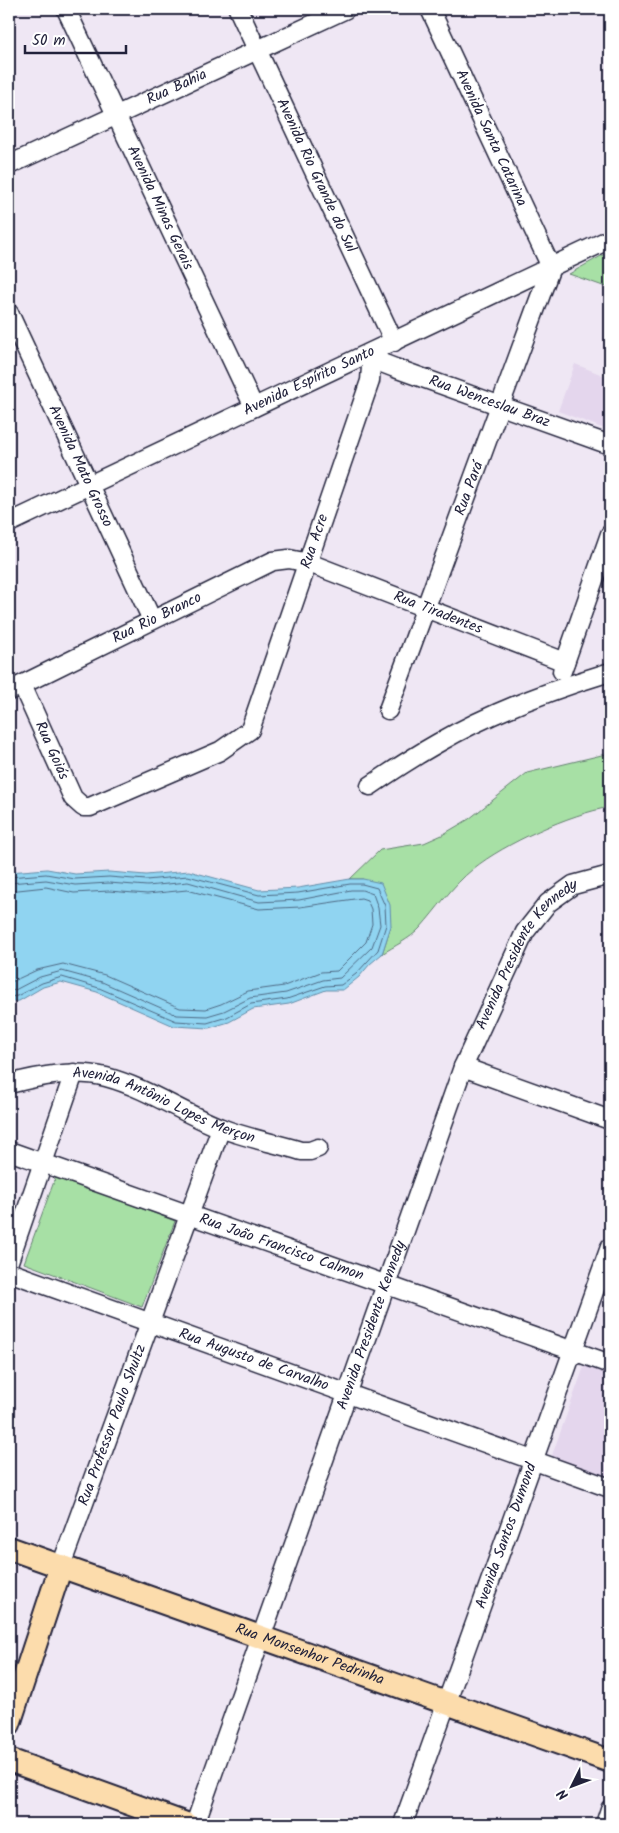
<svg xmlns="http://www.w3.org/2000/svg" width="619" height="1833" font-family="Kalam,sans-serif">
  <rect width="100%" height="100%" fill="#efe7f4"/>
  <filter id="ink" filterUnits="userSpaceOnUse"><feTurbulence type="fractalNoise" baseFrequency=".02" numOctaves="2"/><feDisplacementMap in="SourceGraphic" scale="10" xChannelSelector="R" yChannelSelector="G"/><feConvolveMatrix kernelMatrix="1 2 1 2 8 2 1 2 1" color-interpolation-filters="sRGB"/></filter>
  <g filter="url(#ink)">
    <path fill="#e4d6ed" d="M575,364L610,378V431L558,411Z
      M585,1364L610,1373V1479L551,1458Z"/>
    <path fill="#a7e0a5" stroke="#648170" d="M610,251V274L606,287L569,274Z
      M610,753V807C570,814 505,843 473,869C452,886 437,909 420,928C410,939 394,946 382,954L391,926L363,879H350L380,850L424,843L442,835L469,819L527,773Z
      M56,1176L175,1221L142,1307L24,1263Z"/>
    <path fill="#90d4f1" stroke="#648da8" d="M47,869L75,874L109,872L146,875L189,871L259,890L298,888L350,879H363L381,883L390,905L391,926L382,954L370,964L359,977L343,990H326L289,1004L253,1009L229,1022L209,1028L174,1026L97,992L61,982L43,987L19,1001L9,1002V872Z"/>
    <g fill="none" stroke-linecap="round" stroke-linejoin="round">
      <path stroke="#4e6984" stroke-width="1" d="M9,877L46,874L75,879L109,877L146,880L188,876L259,895L298,893L350,884H362L377,888L385,906L386,925L378,950L356,974L341,985L325,986L287,999L251,1004L227,1017L207,1023L176,1021L99,988L62,977L42,983L17,996L9,997
        M9,883L46,880L75,885L109,883L147,886L188,882L259,902L299,900L351,890H362L373,894L378,908L380,925L372,947L340,978L323,980L286,993L250,998L224,1011L207,1016L177,1015L102,982L62,971L40,977L15,990L9,991
        M9,891L46,887L74,893L109,891L147,894L187,890L259,909L300,907L361,898L367,900L371,909L372,924L366,942L337,971L321,972L284,986L248,991L221,1004L206,1009L180,1008L105,975L63,964L37,970L9,983"/>
      <g stroke="#22223b" stroke-width="21">
        <g id="minor">
          <path id="s1" d="M66,9L254,407"/>
          <path id="s2" d="M238,9L394,342"/>
          <path id="s3" d="M9,165L346,9"/>
          <path id="s4" d="M9,313L152,620"/>
          <path id="s5" d="M372,352L382,363L395,368L610,445"/>
          <path id="s6" d="M9,523L610,239"/>
          <path d="M562,671L610,534"/>
          <path id="s7" d="M22,685L73,798L83,807H90L220,751L250,730L370,381L372,352"/>
          <path id="s8" d="M9,691L273,561L289,559L309,563L565,662"/>
          <path id="s9" d="M388,710L551,267L430,9"/>
          <path d="M370,786C392,771 415,756 438,743C491,712 551,690 610,672"/>
          <path d="M463,1067L610,1120"/>
          <path id="s10" d="M9,1084C40,1076 74,1069 106,1077C147,1088 182,1113 221,1128C246,1138 275,1143 301,1151H310L318,1148"/>
          <path id="s11" d="M9,1151L610,1364"/>
          <path d="M9,1261L74,1073"/>
          <path id="s12" d="M9,1272L610,1488"/>
          <path id="s13" d="M61,1566L221,1128"/>
          <path id="s14" d="M195,1824L463,1067L525,932L548,903L573,885L610,875"/>
          <path id="s15" d="M403,1824L610,1247"/>
          <path d="M605,1824L610,1809"/>
        </g>
      </g>
      <g stroke="#22223b" stroke-width="26">
        <g id="major">
          <path id="s16" d="M9,1548L610,1761"/>
          <path d="M9,1724L61,1566"/>
          <path d="M9,1760L186,1824"/>
        </g>
      </g>
      <use href="#minor" stroke="#fff" stroke-width="18"/>
      <use href="#major" stroke="#fcdcac" stroke-width="22"/>
    </g>
  </g>
  <g text-anchor="middle" dominant-baseline="central" stroke-width="5" stroke-linejoin="round" paint-order="stroke">
    <g font-size="15" fill="#22223b" stroke="#fff">
      <text stroke="none"><textPath href="#s3" startOffset="185">Rua Bahia</textPath></text>
      <text transform="translate(491 138) rotate(65)">Avenida Santa Catarina</text>
      <text stroke="none"><textPath href="#s2" startOffset="184">Avenida Rio Grande do Sul</textPath></text>
      <text stroke="none"><textPath href="#s1" startOffset="220">Avenida Minas Gerais</textPath></text>
      <text stroke="none"><textPath href="#s6" startOffset="332">Avenida Espírito Santo</textPath></text>
      <text stroke="none"><textPath href="#s5" startOffset="129">Rua Wenceslau Braz</textPath></text>
      <text stroke="none"><textPath href="#s4" startOffset="169">Avenida Mato Grosso</textPath></text>
      <text stroke="none"><textPath href="#s9" startOffset="236">Rua Pará</textPath></text>
      <text stroke="none"><textPath href="#s7" startOffset="522">Rua Acre</textPath></text>
      <text stroke="none"><textPath href="#s8" startOffset="469">Rua Tiradentes</textPath></text>
      <text stroke="none"><textPath href="#s8" startOffset="165">Rua Rio Branco</textPath></text>
      <text stroke="none"><textPath href="#s7" startOffset="72">Rua Goiás</textPath></text>
      <text stroke="none"><textPath href="#s14" startOffset="934">Avenida Presidente Kennedy</textPath></text>
      <text stroke="none"><textPath href="#s10" startOffset="162">Avenida Antônio Lopes Merçon</textPath></text>
      <text stroke="none"><textPath href="#s11" startOffset="289">Rua João Francisco Calmon</textPath></text>
      <text stroke="none"><textPath href="#s14" startOffset="529">Avenida Presidente Kennedy</textPath></text>
      <text stroke="none"><textPath href="#s12" startOffset="260">Rua Augusto de Carvalho</textPath></text>
      <text stroke="none"><textPath href="#s13" startOffset="150">Rua Professor Paulo Shultz</textPath></text>
      <text stroke="none"><textPath href="#s15" startOffset="306">Avenida Santos Dumond</textPath></text>
      <text stroke="none"><textPath href="#s16" startOffset="319">Rua Monsenhor Pedrinha</textPath></text>
    </g>
  </g>
  <rect width="619" height="1833" fill="none" stroke="#fff" stroke-width="30"/>
  <rect x="15" y="15" width="589" height="1803" fill="none" stroke="#22223b" stroke-width="2" filter="url(#ink)"/>
  <g transform="translate(572 1786) rotate(228)" stroke="#ffffff" stroke-width="4" paint-order="stroke">
  <path d="M0-4L9 19L0 12L-9 19Z" fill="#22223b"/>
  <text y="-8" font-size="14" font-weight="bold" text-anchor="middle" fill="#22223b">N</text>
  </g>
  <path d="M25 45v8h101v-8" fill="none" stroke="#22223b" stroke-width="2.5"/>
  <text x="32" y="45" font-size="15" fill="#22223b" stroke="#ffffff" stroke-width="4" paint-order="stroke">50 m</text>
</svg>
